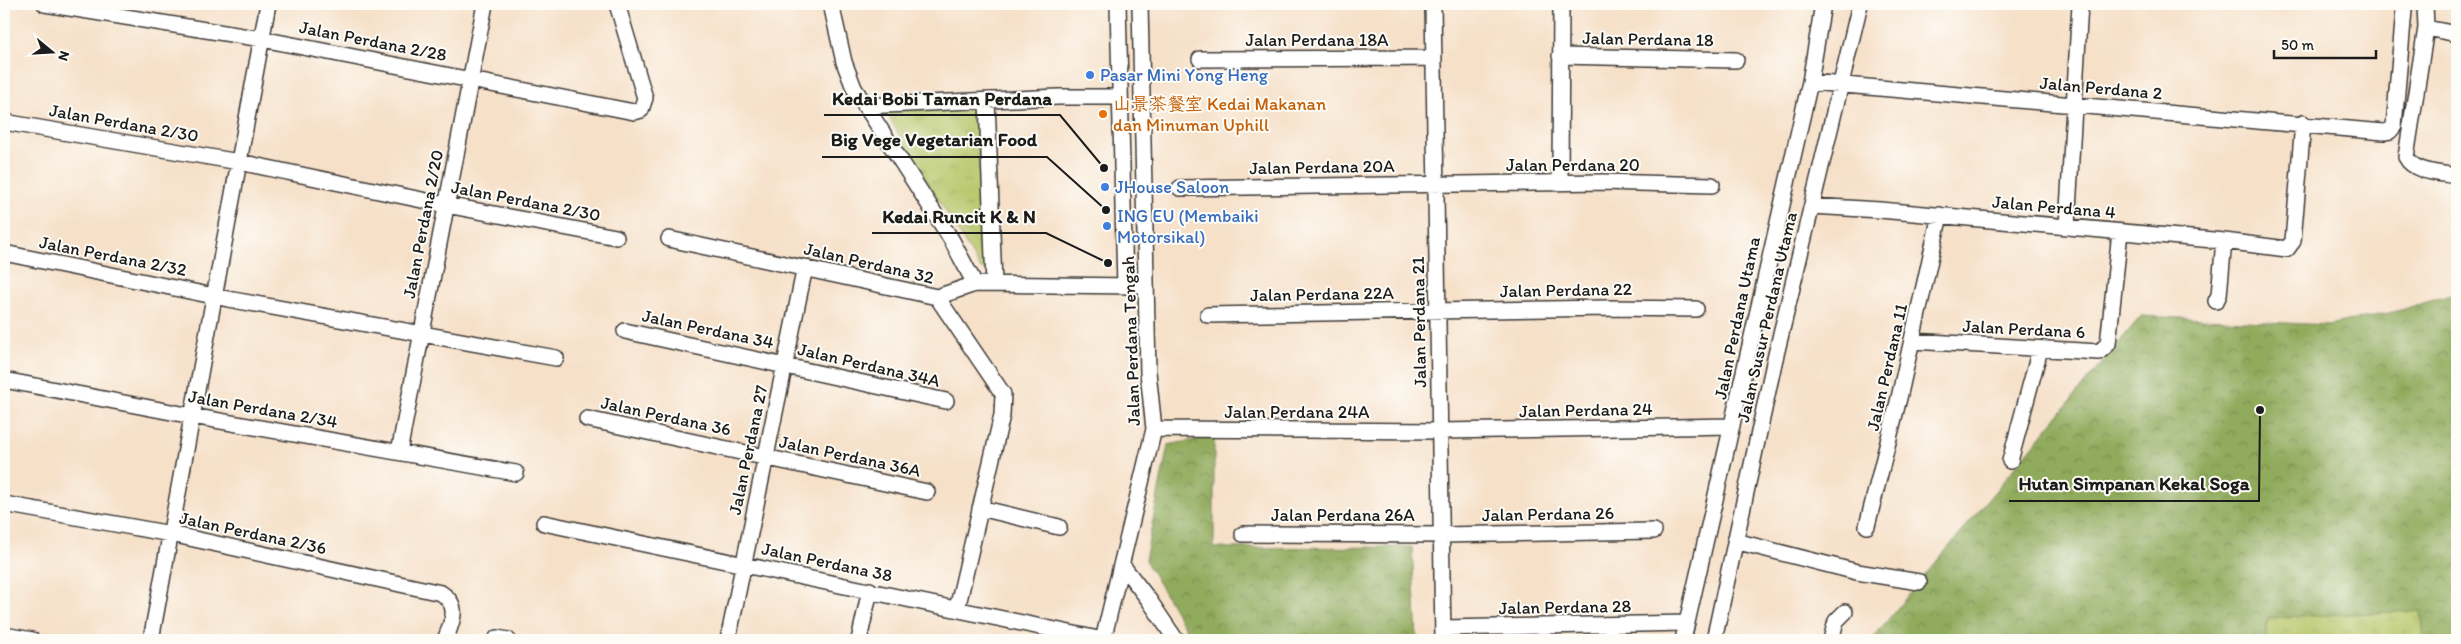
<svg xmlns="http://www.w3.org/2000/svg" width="2461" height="644" font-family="Itim,'LXGW WenKai TC',sans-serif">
  <defs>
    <pattern id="forest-crowns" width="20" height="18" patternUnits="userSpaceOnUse" patternTransform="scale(1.25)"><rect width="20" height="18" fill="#91ab5d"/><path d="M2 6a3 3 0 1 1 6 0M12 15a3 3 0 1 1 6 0" fill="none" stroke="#768a4c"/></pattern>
    <pattern id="park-tufts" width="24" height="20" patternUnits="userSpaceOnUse" patternTransform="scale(1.25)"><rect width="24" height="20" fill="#b7c669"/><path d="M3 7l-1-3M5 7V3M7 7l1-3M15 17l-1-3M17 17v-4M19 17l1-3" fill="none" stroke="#9daa5a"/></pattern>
  </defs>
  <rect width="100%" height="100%" fill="#fdfcf7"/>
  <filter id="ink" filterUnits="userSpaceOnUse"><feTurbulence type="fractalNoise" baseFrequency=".02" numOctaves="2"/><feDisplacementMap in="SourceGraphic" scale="10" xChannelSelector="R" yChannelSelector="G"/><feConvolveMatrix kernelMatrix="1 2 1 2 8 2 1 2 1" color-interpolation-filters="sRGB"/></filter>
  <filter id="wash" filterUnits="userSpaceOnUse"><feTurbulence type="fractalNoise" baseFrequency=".0096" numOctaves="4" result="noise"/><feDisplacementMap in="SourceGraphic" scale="20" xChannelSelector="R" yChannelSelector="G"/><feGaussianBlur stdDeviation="1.12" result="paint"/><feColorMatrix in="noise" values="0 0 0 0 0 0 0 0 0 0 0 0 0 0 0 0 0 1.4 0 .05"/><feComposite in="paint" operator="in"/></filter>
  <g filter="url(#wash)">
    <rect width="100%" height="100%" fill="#f6e0c8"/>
    <path fill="url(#forest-crowns)" stroke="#56643c" d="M2457,293V640H1871L2141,316L2327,325L2390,313Z
      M1214,436V548L1412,547L1417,640H1192L1145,560L1168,445Z"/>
    <path fill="url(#park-tufts)" stroke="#6a7142" d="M884,110H975L986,270L981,269Z
      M2421,611L2424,640H2267L2268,618Z"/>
  </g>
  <g filter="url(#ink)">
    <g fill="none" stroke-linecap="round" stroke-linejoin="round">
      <g stroke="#3d3936" stroke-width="18">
        <path id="minor" d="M45,4L262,39L634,112L641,110L645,98L617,4
          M831,4L844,62L854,88L951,239L975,284
          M1118,4L1125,286
          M1433,4L1443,640
          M2425,4L2426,28L2406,157C2414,173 2441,173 2457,176
          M2426,28L2457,34
          M1560,56L1736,60
          M1200,59L1433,58
          M1810,82L2384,132L2390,131L2394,126L2404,10L2401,4
          M987,101L994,284
          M865,106L1058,97H1119
          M4,122L239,162L446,205L616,237
          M1560,183L1561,4
          M1180,188L1602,182L1712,185
          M1812,206L1880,210L2224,241L2287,249L2293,241L2303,123
          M2067,227L2080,4
          M669,239L937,297L1003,394L1002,415L957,609
          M4,253L233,300L556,358
          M937,297L975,284L1134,286
          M2216,301L2219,295L2224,241
          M1208,315L1607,308L1696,309
          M625,331L946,401
          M1912,341L2099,352L2108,344L2120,232
          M4,380L192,416L516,473
          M587,419L927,492
          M1154,429L1440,431L1732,426
          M399,452L485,4
          M2010,461L2040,349
          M4,504L171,534L441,593C461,606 452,622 445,640
          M980,508L1059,527
          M544,523L1103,640
          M1867,526L1899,398L1940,215
          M1243,534L1443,535L1654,531
          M1735,541L1857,572L1919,582
          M1122,565L1149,600L1176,640
          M1443,628L1687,623
          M4,635L32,640
          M497,638L508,640
          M151,640L268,4
          M728,640L805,267
          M859,640L870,590
          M1103,640L1154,429L1148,372L1140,4
          M1683,640L1810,82L1823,4
          M1714,640L1774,363L1860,4
          M1831,640L1836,621L1845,612"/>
      </g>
      <use href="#minor" stroke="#fff" stroke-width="15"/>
    </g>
  </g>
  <g fill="#3f7fe0" stroke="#fdfcf7" stroke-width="2">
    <circle cx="1090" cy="75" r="5"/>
    <circle cx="1105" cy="187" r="5"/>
    <circle cx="1107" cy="226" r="5"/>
  </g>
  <circle fill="#e8710a" stroke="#fdfcf7" stroke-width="2" cx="1103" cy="114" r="5"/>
  <g text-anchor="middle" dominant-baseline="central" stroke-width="4" stroke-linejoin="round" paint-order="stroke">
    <g font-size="18" fill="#1c1c1c" stroke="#fdfcf7">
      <text transform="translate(1648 39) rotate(1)">Jalan Perdana 18</text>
      <text x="1317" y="40">Jalan Perdana 18A</text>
      <text transform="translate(373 41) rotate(11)">Jalan Perdana 2/28</text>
      <text transform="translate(2101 88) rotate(5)">Jalan Perdana 2</text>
      <text transform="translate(124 123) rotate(10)">Jalan Perdana 2/30</text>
      <text x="1573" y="165">Jalan Perdana 20</text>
      <text transform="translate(1322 167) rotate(-1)">Jalan Perdana 20A</text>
      <text transform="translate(526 201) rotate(11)">Jalan Perdana 2/30</text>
      <text transform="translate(2054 207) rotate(5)">Jalan Perdana 4</text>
      <text transform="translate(423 224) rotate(-79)">Jalan Perdana 2/20</text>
      <text transform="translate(113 256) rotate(11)">Jalan Perdana 2/32</text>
      <text transform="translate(869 263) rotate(13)">Jalan Perdana 32</text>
      <text transform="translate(1566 290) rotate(-1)">Jalan Perdana 22</text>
      <text transform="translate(1322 294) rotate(-1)">Jalan Perdana 22A</text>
      <text transform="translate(1767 317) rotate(-77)">Jalan Susur Perdana Utama</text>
      <text transform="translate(1737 318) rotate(-78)">Jalan Perdana Utama</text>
      <text transform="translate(1419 322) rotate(-91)">Jalan Perdana 21</text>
      <text transform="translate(708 329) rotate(12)">Jalan Perdana 34</text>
      <text transform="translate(2024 329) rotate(3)">Jalan Perdana 6</text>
      <text transform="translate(1131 341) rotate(-92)">Jalan Perdana Tengah</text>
      <text transform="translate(869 365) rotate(13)">Jalan Perdana 34A</text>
      <text transform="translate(1887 367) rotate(-77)">Jalan Perdana 11</text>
      <text transform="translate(263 409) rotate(10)">Jalan Perdana 2/34</text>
      <text transform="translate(1586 410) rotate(-1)">Jalan Perdana 24</text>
      <text x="1297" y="412">Jalan Perdana 24A</text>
      <text transform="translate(666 416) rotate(12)">Jalan Perdana 36</text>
      <text transform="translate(748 450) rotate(-78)">Jalan Perdana 27</text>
      <text transform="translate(850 456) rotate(12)">Jalan Perdana 36A</text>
      <text transform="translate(1548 514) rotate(-1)">Jalan Perdana 26</text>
      <text x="1343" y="515">Jalan Perdana 26A</text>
      <text transform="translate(253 533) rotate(12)">Jalan Perdana 2/36</text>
      <text transform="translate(827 562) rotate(12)">Jalan Perdana 38</text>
      <text transform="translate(1565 607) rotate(-1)">Jalan Perdana 28</text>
    </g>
    <g font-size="18" fill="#366cbe" stroke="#fdfcf7" text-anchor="start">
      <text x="1100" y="75">Pasar Mini Yong Heng</text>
      <text x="1115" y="187">JHouse Saloon</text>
      <text x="1117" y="216">ING EU (Membaiki<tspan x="1117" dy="21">Motorsikal)</tspan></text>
    </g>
    <g font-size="18" fill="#c56008" stroke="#fdfcf7" text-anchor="start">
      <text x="1113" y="104">山景茶餐室 Kedai Makanan<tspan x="1113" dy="21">dan Minuman Uphill</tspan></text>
    </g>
  </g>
  <path fill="none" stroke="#1c1c1c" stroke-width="2" d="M1104 168L1060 115H824M1106 210L1047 157H822M1108 263L1046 233H872M2260 410L2259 501H2009"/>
  <g fill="#1c1c1c" stroke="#fdfcf7" stroke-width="2">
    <circle cx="1104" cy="168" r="5"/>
    <circle cx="1106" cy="210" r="5"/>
    <circle cx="1108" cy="263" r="5"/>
    <circle cx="2260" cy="410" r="5"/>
  </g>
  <g font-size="19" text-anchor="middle" font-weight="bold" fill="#1c1c1c" stroke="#fdfcf7" stroke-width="4" stroke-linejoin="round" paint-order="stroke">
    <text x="942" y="105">Kedai Bobi Taman Perdana</text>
    <text x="934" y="146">Big Vege Vegetarian Food</text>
    <text x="959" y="223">Kedai Runcit K &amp; N</text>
    <text x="2134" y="490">Hutan Simpanan Kekal Soga</text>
  </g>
  <rect width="2461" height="644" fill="none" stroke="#fdfcf7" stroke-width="20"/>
  <g transform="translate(52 52) rotate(108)" stroke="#fdfcf7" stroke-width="4" paint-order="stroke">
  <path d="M0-4L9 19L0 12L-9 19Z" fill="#1c1c1c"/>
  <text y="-8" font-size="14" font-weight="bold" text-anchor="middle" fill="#1c1c1c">N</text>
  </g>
  <path d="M2274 50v8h102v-8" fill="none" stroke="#1c1c1c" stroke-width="2.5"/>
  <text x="2281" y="50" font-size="15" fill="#1c1c1c" stroke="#fdfcf7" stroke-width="4" paint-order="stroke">50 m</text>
</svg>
